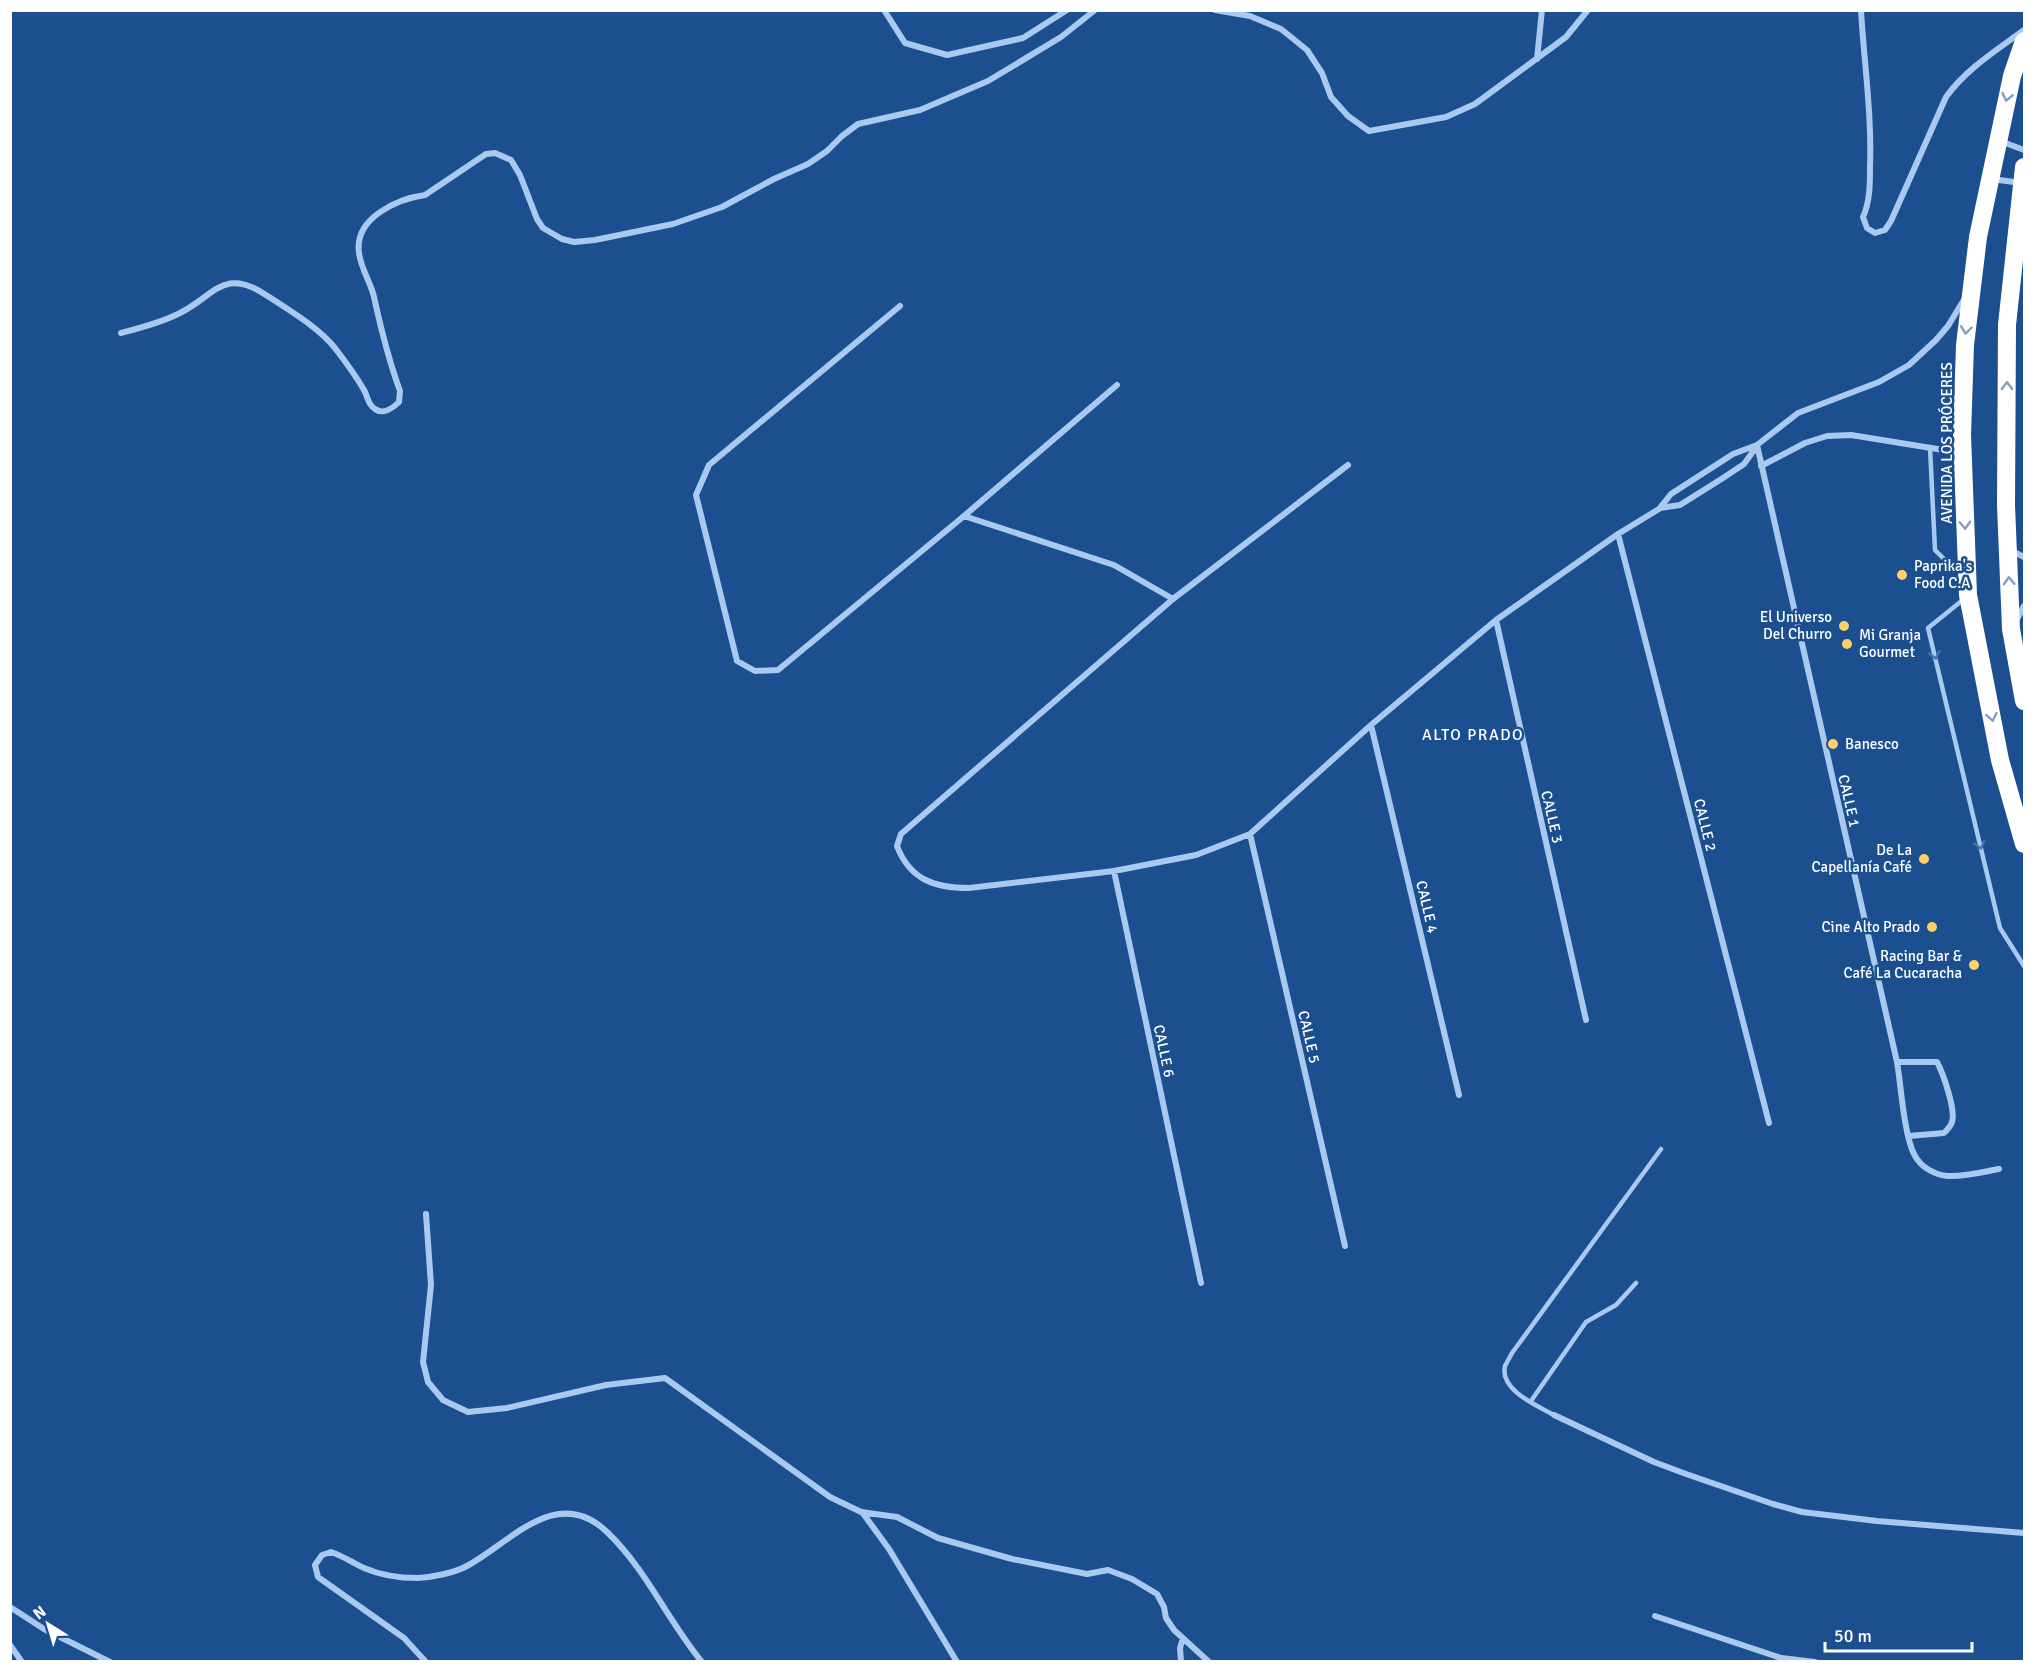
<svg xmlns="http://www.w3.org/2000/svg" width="2035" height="1672" font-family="Signika,sans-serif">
  <rect width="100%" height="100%" fill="#1b4f8f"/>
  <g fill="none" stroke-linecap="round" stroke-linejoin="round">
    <path stroke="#a9c9ee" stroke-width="4.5" d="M1930,448L1935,550L1950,565L1961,570
      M1964,599L1928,628L2000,928L2024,966
      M1531,1401L1586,1322L1616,1305L1636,1283
      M1554,1415C1538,1406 1499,1390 1505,1366C1507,1362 1510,1357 1512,1353L1661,1149"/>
    <path stroke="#a9c9ee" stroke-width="6" d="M884,10L905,43L947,55L1023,38L1067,10
      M1215,10L1250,16L1281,29L1307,50L1322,73L1331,97L1348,116L1369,131L1446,117L1475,104L1566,37L1588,10
      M1861,10C1864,63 1872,114 1870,167C1870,183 1870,202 1863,217L1867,228L1875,233L1885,230L1891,221L1946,97C1966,69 1997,50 2024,30
      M1537,59L1542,10
      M2000,141L2024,150
      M1992,179L2021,183
      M900,306L709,465L696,495L737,661L755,671L778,670L964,516L1117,385
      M121,333C140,328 160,323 178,314C214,297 223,266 266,295C289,310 318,327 335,348C345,361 356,376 364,390C368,396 367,404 375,409C383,415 393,408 399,402L400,391C389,361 381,329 374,297C371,283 361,269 359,253C354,218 397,199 425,195L486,154L495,153L511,160L520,175L537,219L543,228L562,239L574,242L595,240L673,224L722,207L774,179L808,164L827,151L842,136L858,124L920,110L988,81L1061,37L1095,10
      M1757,445L1897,1062H1937C1943,1073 1956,1110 1952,1122C1951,1126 1947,1130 1944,1133L1909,1136
      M1761,466L1805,443L1827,436L1851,435L1962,453
      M1660,508L1680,505L1723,478L1744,464L1757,446
      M964,516L1114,565L1173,599L901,834L897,846C910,880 935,888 969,888L1114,871L1196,855L1250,834L1371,725L1496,620L1618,534L1659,509L1671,494L1733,454L1757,445L1798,413L1879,382L1909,365L1936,340L1948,326L1965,298
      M1618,534L1769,1123
      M2012,551L2024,557
      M1173,599L1348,465
      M1496,620L1586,1020
      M2016,621L2024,606
      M1371,725L1459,1095
      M1250,834L1345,1246
      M1114,871L1201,1283
      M1897,1062C1901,1085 1904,1135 1914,1154C1920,1167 1935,1175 1948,1176C1964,1177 1983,1172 1999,1169
      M426,1214L431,1285L423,1362L428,1382L443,1400L468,1412L507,1408L606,1385L665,1378L830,1497L861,1512L897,1517L938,1538L1012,1559L1087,1574L1108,1570L1132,1579L1157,1594L1164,1607L1166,1618L1174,1630L1209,1662
      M1554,1415L1654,1462L1686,1474L1773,1504L1802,1512L1877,1521L2024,1533
      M862,1512L889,1549L957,1662
      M10,1607L44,1629L110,1662
      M1655,1616L1781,1658L1815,1662
      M10,1645L22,1662
      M426,1662L404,1638L318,1577L315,1565L322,1555L331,1552C343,1556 353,1563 364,1568C380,1575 401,1578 418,1578C433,1577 454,1573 467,1566C511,1542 557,1484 607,1532C646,1569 668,1621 702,1662
      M1181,1662L1180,1648L1183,1638"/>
    <path stroke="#fff" stroke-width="18" d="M2024,41L2012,76L1978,237L1965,345L1962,435L1968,595L2000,760L2024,844
      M2024,167L2007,325L2006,505L2011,629L2024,701"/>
  </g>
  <defs><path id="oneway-chevron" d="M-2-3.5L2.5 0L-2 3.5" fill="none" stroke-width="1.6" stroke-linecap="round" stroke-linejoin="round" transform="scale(1.5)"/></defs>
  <g stroke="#829ec1">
    <use href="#oneway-chevron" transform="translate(2007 97) rotate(103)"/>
    <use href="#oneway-chevron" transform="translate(1966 330) rotate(97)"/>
    <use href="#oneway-chevron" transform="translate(2007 386) rotate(-90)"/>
    <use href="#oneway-chevron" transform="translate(1965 525) rotate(88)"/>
    <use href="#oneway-chevron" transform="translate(2009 581) rotate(-92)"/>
    <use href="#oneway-chevron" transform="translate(1992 717) rotate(79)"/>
  </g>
  <g stroke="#4674ac">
    <use href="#oneway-chevron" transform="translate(1935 655) rotate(76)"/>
    <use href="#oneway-chevron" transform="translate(1980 845) rotate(76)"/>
  </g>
  <g fill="#ffd166" stroke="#1b4f8f" stroke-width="2">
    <circle cx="1902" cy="575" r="6"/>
    <circle cx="1844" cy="626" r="6"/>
    <circle cx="1847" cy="644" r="6"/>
    <circle cx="1833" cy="744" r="6"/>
    <circle cx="1924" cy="859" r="6"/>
    <circle cx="1932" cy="927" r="6"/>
    <circle cx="1974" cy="965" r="6"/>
  </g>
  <g text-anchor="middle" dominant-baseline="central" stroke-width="5" stroke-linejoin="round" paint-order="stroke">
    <g font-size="15" fill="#fff" stroke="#1b4f8f">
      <text transform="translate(1947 443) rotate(-90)">AVENIDA LOS PRÓCERES</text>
      <text transform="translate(1849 801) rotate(77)">CALLE 1</text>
      <text transform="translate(1552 817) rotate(77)">CALLE 3</text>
      <text transform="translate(1705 825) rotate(76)">CALLE 2</text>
      <text transform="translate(1427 907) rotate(77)">CALLE 4</text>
      <text transform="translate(1309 1037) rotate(77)">CALLE 5</text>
      <text transform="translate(1164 1051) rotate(78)">CALLE 6</text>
    </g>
    <g font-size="15" fill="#fff" stroke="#1b4f8f" text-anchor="end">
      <text x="1914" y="566" text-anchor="start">Paprika's<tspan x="1914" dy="17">Food C.A</tspan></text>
      <text x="1832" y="617">El Universo<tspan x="1832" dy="17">Del Churro</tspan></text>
      <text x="1859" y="635" text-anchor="start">Mi Granja<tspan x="1859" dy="17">Gourmet</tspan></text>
      <text x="1845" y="744" text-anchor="start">Banesco</text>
      <text x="1912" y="850">De La<tspan x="1912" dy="17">Capellanía Café</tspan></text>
      <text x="1920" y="927">Cine Alto Prado</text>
      <text x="1962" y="956">Racing Bar &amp;<tspan x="1962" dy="17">Café La Cucaracha</tspan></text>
    </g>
    <g font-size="16" letter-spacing="1.5" fill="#fff" stroke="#1b4f8f">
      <text x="1473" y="735">ALTO PRADO</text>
    </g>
  </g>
  <rect width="2035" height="1672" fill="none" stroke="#ffffff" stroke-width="24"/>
  <g transform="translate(48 1624) rotate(323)" stroke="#1b4f8f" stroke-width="4.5" paint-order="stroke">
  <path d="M0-4.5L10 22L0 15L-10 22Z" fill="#ffffff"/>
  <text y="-9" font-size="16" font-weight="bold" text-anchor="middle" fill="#ffffff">N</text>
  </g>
  <path d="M1825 1642v9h147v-9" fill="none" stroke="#ffffff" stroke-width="3"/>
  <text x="1834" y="1642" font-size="18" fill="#ffffff" stroke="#1b4f8f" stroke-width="4.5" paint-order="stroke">50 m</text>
</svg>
